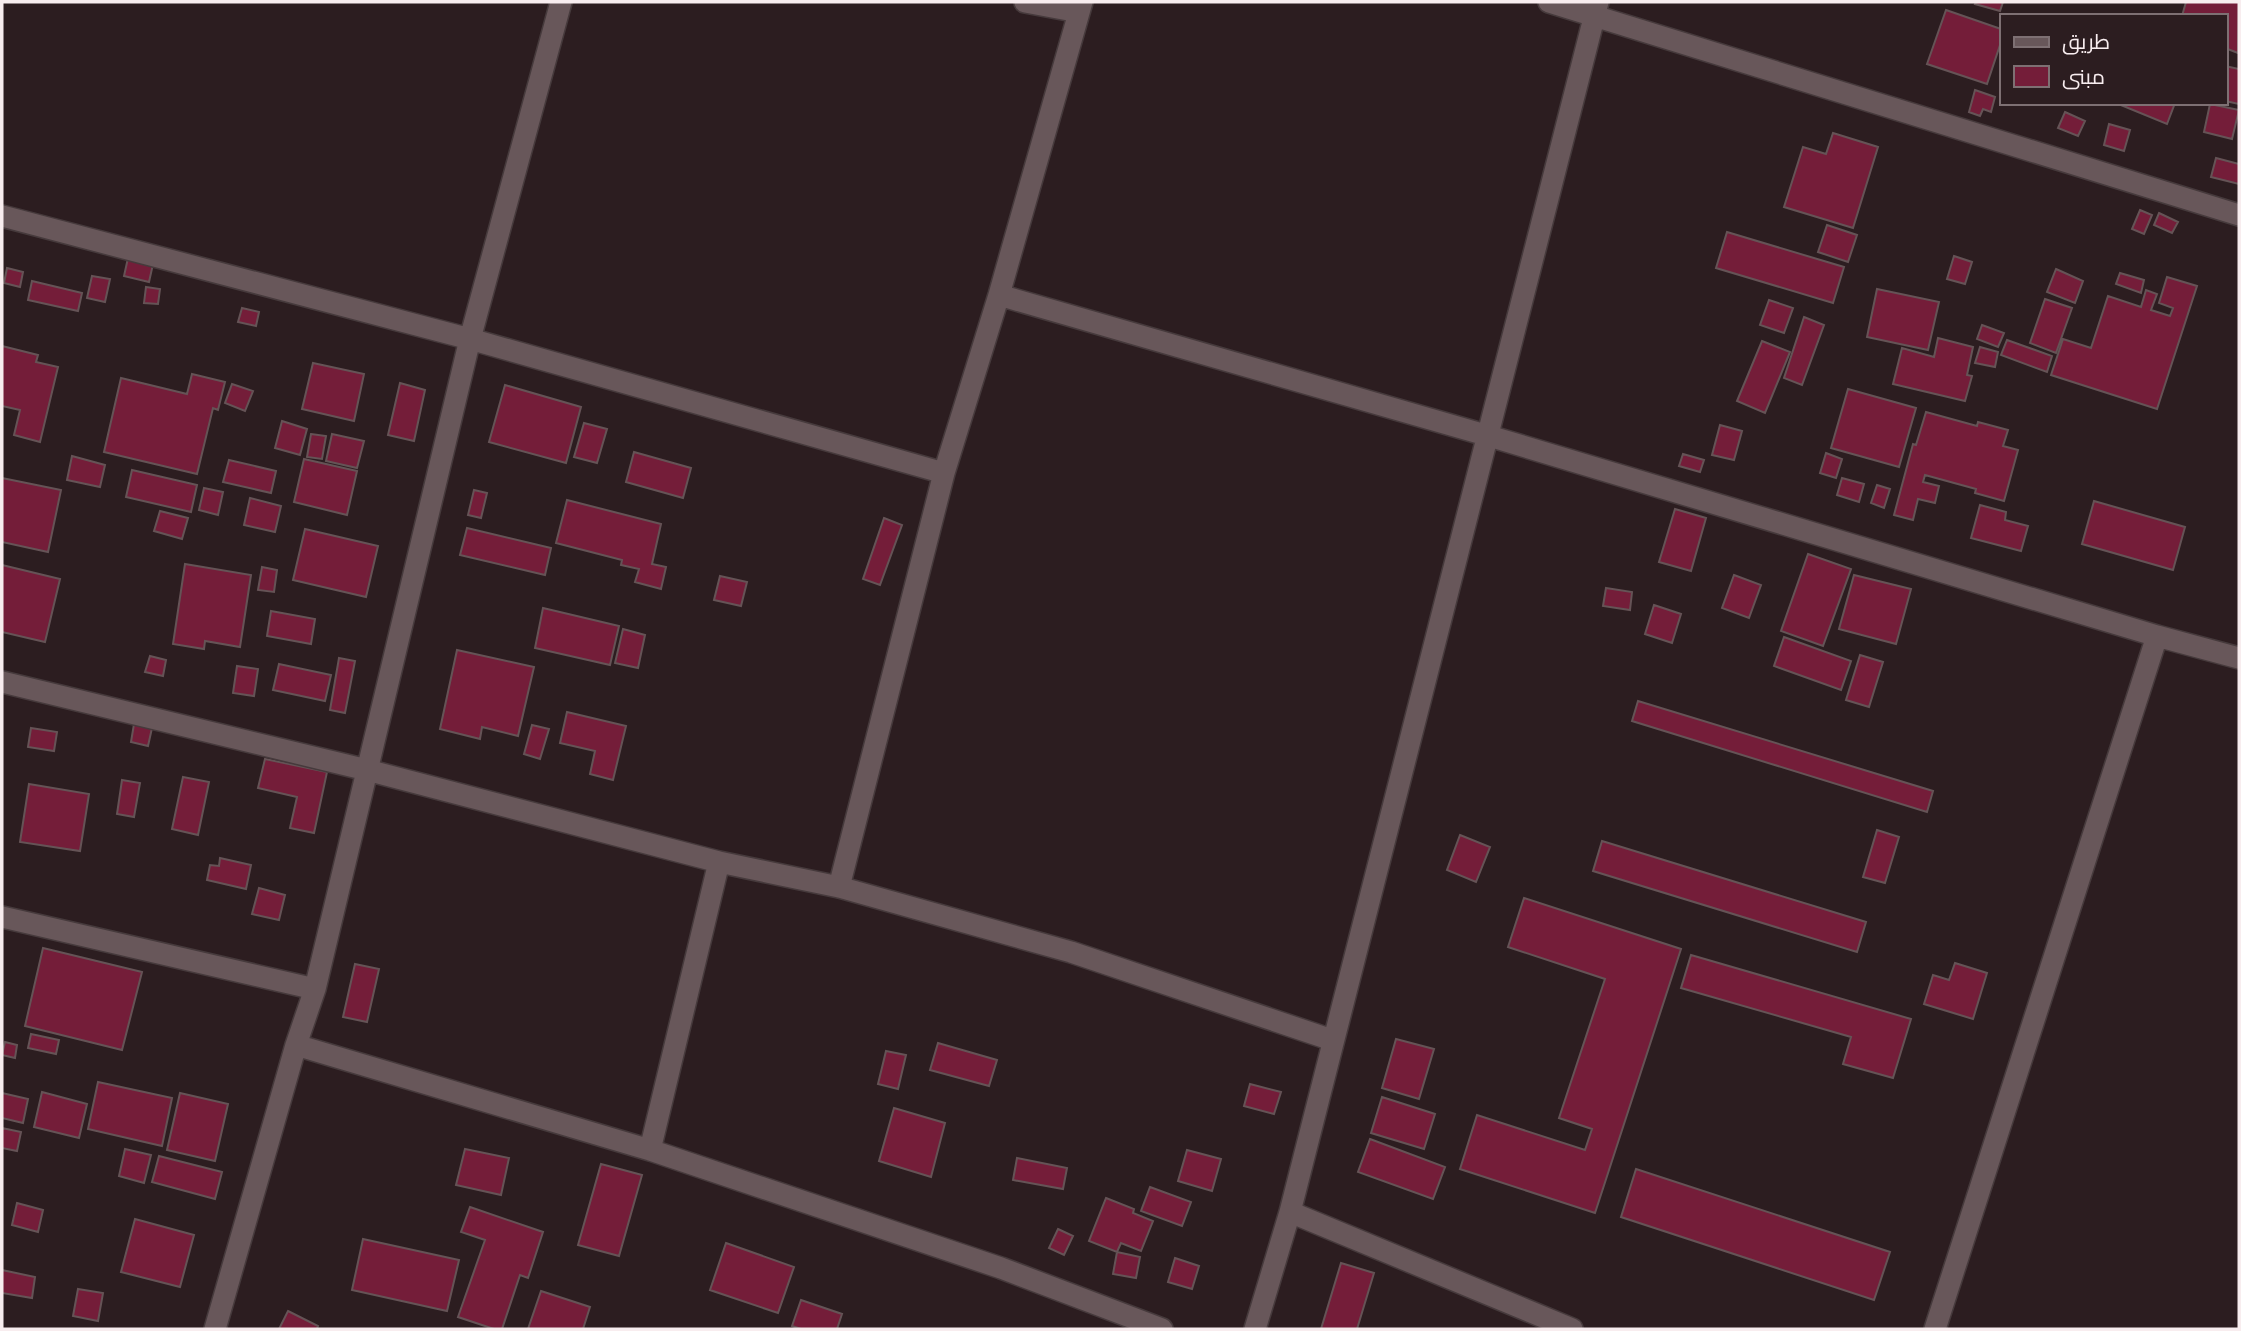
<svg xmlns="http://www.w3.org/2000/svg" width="2241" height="1331" font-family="Poppins,Cairo,sans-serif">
  <rect width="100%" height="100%" fill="#2c1d20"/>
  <path fill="#741d39" stroke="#655356" stroke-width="2" d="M1976,2H2003L2000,11L1975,4Z
    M2186,2H2239L2238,53L2225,48V16H2182Z
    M1946,10L2001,29V42L1987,84L1927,64Z
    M2225,66L2239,69V104L2225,101Z
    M1975,90L1995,97L1991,112L1983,109L1980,116L1969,112Z
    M2116,103H2175L2167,124Z
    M2210,104L2239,110L2232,139L2204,132Z
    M2065,112L2085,121L2078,136L2058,128Z
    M2109,124L2130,130L2124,151L2104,145Z
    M1833,133L1878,147L1853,228L1784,207L1803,147L1826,154Z
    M2216,158L2239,164V184L2211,177Z
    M2140,210L2152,215L2144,234L2132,229Z
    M2159,213L2178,222L2172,233L2154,225Z
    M1827,225L1857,235L1848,262L1818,252Z
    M1727,232L1844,267L1833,303L1716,268Z
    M1954,256L1972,262L1965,284L1947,279Z
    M128,258L153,264L149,282L124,276Z
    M7,268L23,272L20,287L4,283Z
    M2056,269L2083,281L2075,303L2047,292Z
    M2120,273L2144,280L2141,293L2116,284Z
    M92,276L110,279L105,302L87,298Z
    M2167,277L2197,286L2157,409L2051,375L2063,339L2091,348L2108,296L2141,307L2146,290L2157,294L2151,310L2170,316L2173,308L2159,303Z
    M32,281L82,293L78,311L28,300Z
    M146,287L160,289L158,304L144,303Z
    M1877,289L1939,302L1928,350L1867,337Z
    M2045,299L2072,308L2056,353L2030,343Z
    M1769,300L1793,308L1784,333L1760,325Z
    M242,308L259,312L256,326L238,322Z
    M1804,317L1824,325L1802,385L1784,378Z
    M1982,325L2004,333L1998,347L1977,339Z
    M1938,338L1973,347L1967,375L1972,376L1965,401L1893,384L1902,348L1934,357Z
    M2007,340L2052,356L2047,372L2001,355Z
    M1762,341L1790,352L1765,413L1737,401Z
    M2,346L38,355L36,362L58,367L40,442L14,435L20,410L2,406Z
    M1980,347L1998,352L1995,367L1975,363Z
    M313,363L364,374L354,421L302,409Z
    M192,374L225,382L218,410L213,408L197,474L104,452L121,378L187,394Z
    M400,383L425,390L414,441L388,435Z
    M232,384L253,391L245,411L225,403Z
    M505,385L581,407L566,463L489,442Z
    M1848,389L1916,408L1899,467L1831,448Z
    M1926,412L1977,426L1978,422L2008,430L2003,446L2018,450L2004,501L1975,493L1976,489L1925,475L1923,482L1939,486L1935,503L1918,499L1913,520L1894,515L1913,444L1916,445Z
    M282,421L307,429L300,455L275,448Z
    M584,423L607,429L597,463L574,457Z
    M1720,425L1742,431L1734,460L1712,455Z
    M311,434L326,436L322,459L307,457Z
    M332,434L364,441L357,468L326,461Z
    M634,452L691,468L683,498L626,482Z
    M1826,453L1842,459L1836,478L1820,473Z
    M1683,454L1704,460L1700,472L1679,466Z
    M72,456L105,465L100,487L67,480Z
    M304,459L357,471L347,515L294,502Z
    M229,460L276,471L271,493L223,482Z
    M132,470L197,485L191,512L126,497Z
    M2,478L61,490L48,552L2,542Z
    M1842,478L1864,484L1859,502L1837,495Z
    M1877,485L1890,489L1884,508L1871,503Z
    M204,488L223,492L218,515L199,510Z
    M474,490L487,493L481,518L468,515Z
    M250,498L281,506L275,532L244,525Z
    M567,500L661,524L652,564L666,567L661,589L635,582L639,569L621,565L622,560L556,543Z
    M2094,501L2185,527L2173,570L2082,544Z
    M1980,505L2006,512L2005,520L2028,526L2021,551L1971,538Z
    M1675,509L1706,518L1691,571L1659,562Z
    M160,511L188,518L182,539L154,531Z
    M884,518L902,525L880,585L863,579Z
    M467,528L551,548L545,575L460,555Z
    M305,529L378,546L366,597L293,580Z
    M1808,554L1851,569L1823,646L1781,631Z
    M185,564L251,575L240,647L205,641L204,649L173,644Z
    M2,565L60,579L45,642L2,632Z
    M262,567L277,570L274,592L258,590Z
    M1734,575L1761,585L1749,618L1722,608Z
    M1854,575L1911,589L1896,644L1839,629Z
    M720,576L747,582L741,606L714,600Z
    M1606,588L1632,592L1630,610L1603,606Z
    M1654,605L1681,614L1672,643L1645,634Z
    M543,608L619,626L610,665L535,648Z
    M271,611L315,619L311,644L267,636Z
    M623,629L645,635L638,668L615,663Z
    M1784,637L1851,661L1841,690L1774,666Z
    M457,650L534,667L518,736L482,727L480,739L440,729Z
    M1860,655L1883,662L1869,707L1846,700Z
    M150,656L166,660L163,676L145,672Z
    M339,658L355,661L345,713L330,710Z
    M279,664L331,675L325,701L273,690Z
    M237,666L258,669L254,696L233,693Z
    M1638,701L1933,791L1927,812L1632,721Z
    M567,712L626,726L613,780L590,774L595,751L560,743Z
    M134,724L152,728L148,746L131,742Z
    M532,725L549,729L540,759L524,754Z
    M31,728L57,732L54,751L28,747Z
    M265,759L327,772L314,833L290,828L297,797L258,788Z
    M183,777L209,782L198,835L172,829Z
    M122,780L140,783L134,817L117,814Z
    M29,784L89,794L80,851L20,842Z
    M1877,830L1899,837L1885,883L1863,877Z
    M1460,835L1490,847L1476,882L1447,870Z
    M1602,841L1866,922L1857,952L1593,871Z
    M220,858L251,865L246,889L207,880L210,865L219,866Z
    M259,888L285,895L279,920L252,914Z
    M1524,898L1681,949L1595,1213L1460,1169L1477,1115L1585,1150L1592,1129L1559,1118L1605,979L1508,947Z
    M43,948L142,972L122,1050L25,1026Z
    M1691,955L1911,1019L1893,1078L1843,1064L1851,1037L1681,988Z
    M1955,963L1987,973L1973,1019L1924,1004L1933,975L1949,980Z
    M355,964L379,969L367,1022L343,1017Z
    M31,1034L59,1040L56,1054L28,1048Z
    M1396,1039L1434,1049L1419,1099L1382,1088Z
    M5,1042L17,1045L15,1058L2,1055Z
    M938,1043L997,1060L989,1086L930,1070Z
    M886,1051L906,1055L898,1089L878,1084Z
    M98,1082L172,1098L162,1146L88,1129Z
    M1250,1084L1281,1092L1274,1114L1244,1106Z
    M42,1092L87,1104L79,1138L34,1127Z
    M2,1093L28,1099L23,1123L2,1118Z
    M180,1093L228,1104L215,1161L167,1150Z
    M1382,1097L1435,1114L1424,1149L1371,1133Z
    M894,1108L945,1123L931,1177L879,1161Z
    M2,1128L21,1132L17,1151L2,1148Z
    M1370,1139L1445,1167L1433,1199L1358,1172Z
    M125,1149L151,1155L144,1183L119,1176Z
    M465,1149L509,1158L501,1195L456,1185Z
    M1187,1150L1221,1159L1212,1191L1178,1181Z
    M159,1156L222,1172L215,1199L152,1182Z
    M1017,1158L1067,1168L1063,1189L1013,1180Z
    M601,1164L642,1175L619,1256L578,1245Z
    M1636,1169L1890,1252L1874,1300L1621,1217Z
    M1150,1187L1191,1202L1182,1226L1141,1211Z
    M1106,1198L1134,1209L1133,1213L1153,1221L1141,1251L1121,1243L1117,1252L1089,1241Z
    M17,1203L43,1210L38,1232L12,1225Z
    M470,1207L543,1232L528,1278L520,1275L502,1329H494L458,1317L485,1240L461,1232Z
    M135,1219L194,1235L180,1287L121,1272Z
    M1058,1229L1073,1236L1064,1255L1049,1248Z
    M363,1239L459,1260L447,1311L352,1290Z
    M726,1243L794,1267L778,1313L710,1290Z
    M1117,1252L1140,1257L1136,1278L1113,1274Z
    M1175,1258L1199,1266L1192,1289L1168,1282Z
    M1341,1263L1374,1273L1357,1329H1321Z
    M2,1270L35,1277L32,1298L2,1293Z
    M78,1289L103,1293L98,1321L73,1316Z
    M541,1291L590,1307L583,1329H528Z
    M801,1300L842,1314L837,1329H801L792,1326Z
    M288,1311L318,1326L317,1329H279Z"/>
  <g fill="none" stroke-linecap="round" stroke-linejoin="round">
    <g stroke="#463a3c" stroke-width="24">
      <path id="minor" d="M1025,2L1079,12
        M1549,2L2239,215
        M2,216L470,339L944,473
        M999,295L1489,436L2157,636L2239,658
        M2,682L367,770L719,862L839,887L1071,952L1332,1040
        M839,887L944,473L999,295L1082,2
        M2,917L315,989
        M296,1045L650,1150L1001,1268L1162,1329
        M650,1150L719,862
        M1290,1212L1572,1329
        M215,1329L296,1045L315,989L470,339L561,2
        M1255,1329L1290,1212L1598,2
        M1935,1329L2157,636"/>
    </g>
    <use href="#minor" stroke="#68575a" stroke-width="21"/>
  </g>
  <rect width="2241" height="1331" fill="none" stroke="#f8edef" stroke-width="7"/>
  <rect x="2000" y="14" width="228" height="91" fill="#2c1d20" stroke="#7e7073" stroke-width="2"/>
  <rect x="2014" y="37" width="35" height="10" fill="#68575a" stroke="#7e7073" stroke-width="2"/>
  <text x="2062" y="49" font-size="21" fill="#f8edef">طريق</text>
  <rect x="2014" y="66" width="35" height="21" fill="#741d39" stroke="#7e7073" stroke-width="2"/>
  <text x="2062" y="84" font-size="21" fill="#f8edef">مبنى</text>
</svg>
